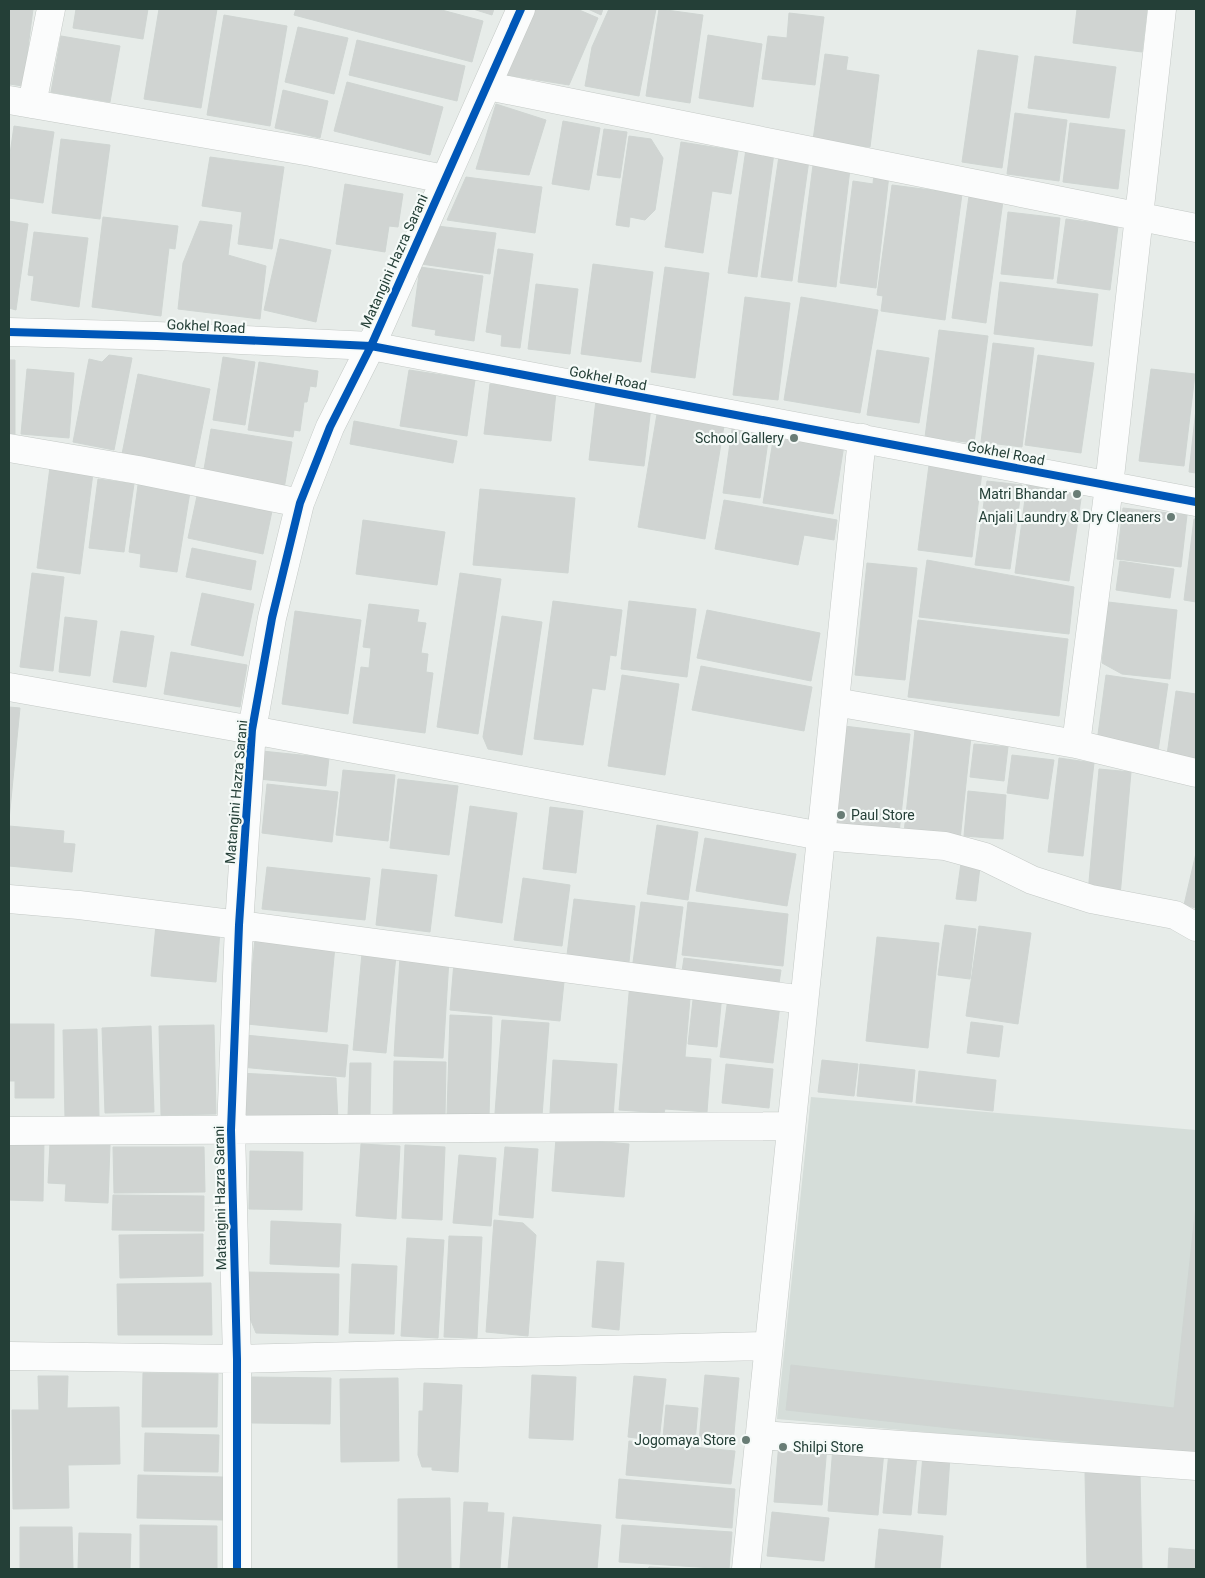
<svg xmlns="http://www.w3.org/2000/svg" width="1205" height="1578" font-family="Roboto,sans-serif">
  <rect width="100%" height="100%" fill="#e7ece9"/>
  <path fill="#d5ddd9" d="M811,1097L1196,1130V1456L777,1419Z"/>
  <path fill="#d0d4d2" stroke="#cfd5d2" d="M9,9H33L23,86L9,84Z
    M76,9H148L143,39L73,28Z
    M159,9H217L201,108L144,99Z
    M296,9H438L483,21L472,62L294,15Z
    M473,9H494L492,15Z
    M535,9H577L598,18L569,85L507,75Z
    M588,9H603L601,15Z
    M609,9H656L639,96L585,86L592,47Z
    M659,9L703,15L690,103L646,96Z
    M1077,9H1147L1142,52L1073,43Z
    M789,13L824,17L815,85L762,79L768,36L787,38Z
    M224,15L287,26L270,126L207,115Z
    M298,27L348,38L334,94L285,82Z
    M708,35L762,44L753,107L699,98Z
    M61,36L120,46L110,102L51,92Z
    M357,40L465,66L457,101L349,75Z
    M978,50L1018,56L1002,168L962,162Z
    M825,54L848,57L846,70L879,75L870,147L813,140Z
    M1035,56L1116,67L1109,118L1028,108Z
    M347,82L443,107L430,155L334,131Z
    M283,90L328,101L320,138L275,128Z
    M496,104L546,120L529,175L476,169Z
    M1015,113L1067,120L1059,181L1007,174Z
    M563,121L600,128L589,190L552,184Z
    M1070,123L1125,130L1118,189L1063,182Z
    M14,126L54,132L43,203L9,198V161Z
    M604,129L627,132L620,178L597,175Z
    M629,136L651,139L663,158L655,210L645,220L630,217L629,227L616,225Z
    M61,139L110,145L100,219L52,213Z
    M681,142L738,151L731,194L712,191L703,253L665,247Z
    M746,149L774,153L757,277L728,273Z
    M779,156L809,160L792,281L761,277Z
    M210,157L284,167L272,249L238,244L242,212L202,206Z
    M813,165L850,169L836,287L798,282Z
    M874,173L889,175L876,288L840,283L853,181L873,184Z
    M466,177L542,187L535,233L447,220Z
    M345,184L403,194L398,227L389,226L385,252L336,244Z
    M892,185L962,194L945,320L881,311L883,296L877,295Z
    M969,196L1003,201L986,323L952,318Z
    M1008,212L1060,218L1053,279L1001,274Z
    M103,217L178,226L175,249L169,248L161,316L92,307Z
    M1066,219L1118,226L1110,290L1057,283Z
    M9,221L28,224L16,310L9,308Z
    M200,221L232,225L228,255L266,266L260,319L178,309L183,263Z
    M437,226L496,233L490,274L421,264Z
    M34,232L88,238L79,307L31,300L34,276L28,275Z
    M280,239L331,250L316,322L264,310Z
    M498,249L533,254L520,348L501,346L502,335L486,332Z
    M593,264L653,272L641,362L581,354Z
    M420,267L483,276L474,341L435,335L436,330L412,326Z
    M665,267L709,273L695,378L651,372Z
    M1000,282L1098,294L1092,346L994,334Z
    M536,284L578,289L570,354L528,349Z
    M745,297L790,303L778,400L733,395Z
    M801,297L878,310L860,413L784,400Z
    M939,330L988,336L974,443L925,437Z
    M993,343L1034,348L1022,447L981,442Z
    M877,350L929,358L919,423L867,415Z
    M109,355L132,358L114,450L73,442L89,359L102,362Z
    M1038,355L1094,363L1081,453L1025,445Z
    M223,357L255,362L245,425L213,420Z
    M9,360H15V434H9Z
    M259,362L318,371L316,387L310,386L307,402H304L300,431L294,430L293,437L248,430Z
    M27,369L74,373L69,438L21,434Z
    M1151,369L1195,374L1184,466L1139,461Z
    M409,370L475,380L467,436L400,426Z
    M138,374L210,389L194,469L122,454Z
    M490,384L556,392L551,441L484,434Z
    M596,400L651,407L644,466L589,460Z
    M1196,409V473L1189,472Z
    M657,414L724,426L705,539L638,527Z
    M354,421L457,441L453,463L350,444Z
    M211,429L292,442L284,489L203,475Z
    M732,429L769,434L760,498L723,493Z
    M774,434L844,445L833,514L763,503Z
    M929,465L982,471L972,557L918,550Z
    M50,467L93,473L80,574L37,568Z
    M98,479L134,484L124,552L89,548Z
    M987,481L1022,485L1010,569L975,565Z
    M1027,484L1082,492L1069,581L1015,573Z
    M138,485L190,492L177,572L140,567L141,554L129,552Z
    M480,489L575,498L568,573L473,565Z
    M197,496L272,511L263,554L188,538Z
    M724,500L837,520L834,540L804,535L798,565L715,549Z
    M1123,508L1187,515L1181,567L1117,559Z
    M1194,519H1196V602L1184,600Z
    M363,520L445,532L437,585L356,574Z
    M192,548L256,561L251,590L186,577Z
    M927,560L1074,587L1069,634L919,617Z
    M1120,561L1174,569L1170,598L1116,590Z
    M867,563L917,568L905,680L855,675Z
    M32,573L64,577L53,671L20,667Z
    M460,573L501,579L478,734L437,727Z
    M202,593L254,604L243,656L191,645Z
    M553,601L622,610L616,656L610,655L605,690L592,688L583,745L534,739Z
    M629,601L696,609L687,677L621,669Z
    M1108,602L1177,610L1170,679L1122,674L1102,663Z
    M369,604L419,610L417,622L426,623L421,653L428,654L426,672L433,673L425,733L353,723L361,667L369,668L371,648L363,647Z
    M707,610L820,633L811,681L697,658Z
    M295,611L361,620L348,714L282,704Z
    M502,616L542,622L522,755L488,749L483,737Z
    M65,617L97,621L90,676L59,672Z
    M918,620L1068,639L1059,716L908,697Z
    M121,631L154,636L146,687L113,682Z
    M171,652L247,665L240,707L164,694Z
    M701,666L812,687L804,731L692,710Z
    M622,675L679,684L665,775L608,766Z
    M1106,675L1168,684L1158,751L1097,742Z
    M1176,691L1196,694V759L1167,755Z
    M9,707L20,708L9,820Z
    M844,726L910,734L899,833L833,826Z
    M915,730L971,737L960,840L904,833Z
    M974,744L1008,747L1004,781L970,777Z
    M262,751L329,758L326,786L259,779Z
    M1012,755L1054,760L1048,799L1007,793Z
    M1059,758L1094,763L1083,856L1048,852Z
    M1099,769L1131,772L1120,896L1088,893Z
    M343,770L395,775L388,841L336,835Z
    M398,779L458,786L449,855L390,848Z
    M267,784L338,792L332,842L262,833Z
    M968,791L1006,795L1003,839L964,836Z
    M470,806L517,813L502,923L455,916Z
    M550,807L583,811L576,873L543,869Z
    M657,825L698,832L688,900L647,894Z
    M9,826L64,831L63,843L75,844L72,872L9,866Z
    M705,838L796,854L787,906L696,891Z
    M1196,853V908L1184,905Z
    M962,856L981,858L976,901L956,899Z
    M267,867L370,878L365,920L262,909Z
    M382,869L437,875L430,932L376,925Z
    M523,878L570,885L562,946L514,940Z
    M574,899L635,906L629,962L567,955Z
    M641,902L683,907L674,976L632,970Z
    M688,902L788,914L783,966L682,955Z
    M156,925L220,931L216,982L151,976Z
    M945,925L976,929L970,979L938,975Z
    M979,926L1031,933L1018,1024L966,1016Z
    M877,937L939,943L928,1048L866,1041Z
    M255,938L335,946L327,1032L247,1024Z
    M362,953L396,956L386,1053L353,1050Z
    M400,956L449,959L443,1058L394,1056Z
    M684,958L781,970L778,990L681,978Z
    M454,962L565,972L560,1021L450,1010Z
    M630,982L691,987L685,1057L711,1059L707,1112L665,1109L664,1113L619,1110Z
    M694,991L722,994L717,1047L688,1044Z
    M728,998L780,1005L773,1063L720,1057Z
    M450,1015L492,1017L489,1116L447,1114Z
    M502,1020L549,1023L542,1116L495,1113Z
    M971,1022L1003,1026L999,1057L967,1053Z
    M9,1024H54V1098H15V1081H9Z
    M214,1025L216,1114L161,1115L159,1026Z
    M151,1026L154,1112L105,1113L102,1028Z
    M97,1029L99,1117L65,1118L63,1030Z
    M245,1035L348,1045L345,1077L241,1067Z
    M553,1060L617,1064L613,1117L550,1113Z
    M822,1060L858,1064L854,1096L818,1092Z
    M394,1061L446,1062L445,1117L393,1116Z
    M350,1063H371L370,1116L348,1115Z
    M726,1064L773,1069L769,1108L722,1103Z
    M860,1064L915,1070L912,1102L857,1096Z
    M919,1071L996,1080L993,1111L916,1103Z
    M239,1073L336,1078L338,1121L240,1125Z
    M556,1138L629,1144L624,1197L552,1191Z
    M9,1139L44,1140L43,1201L9,1200Z
    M50,1143L110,1145L108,1203L65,1201L66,1184L48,1183Z
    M361,1144L400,1146L396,1219L356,1216Z
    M405,1145L445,1147L442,1220L402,1218Z
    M113,1147H204L205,1192L114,1193Z
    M505,1147L538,1149L533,1218L499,1215Z
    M250,1151L303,1152L302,1210L249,1209Z
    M459,1155L496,1158L491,1226L453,1223Z
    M113,1195L204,1196V1231L112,1230Z
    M1196,1205V1455L786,1410L791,1365L1174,1408Z
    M494,1220L523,1223L536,1235L528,1336L486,1332Z
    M271,1221L341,1224L339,1267L270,1264Z
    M203,1234V1276L120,1278L119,1235Z
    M449,1236L482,1237L477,1338L444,1337Z
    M407,1238L444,1240L438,1338L401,1336Z
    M597,1261L624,1263L619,1330L592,1327Z
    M352,1264L397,1266L394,1334L349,1333Z
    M247,1272L339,1274L338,1335L256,1333L249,1316Z
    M211,1283L212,1335H118L117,1284Z
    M143,1373L218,1374L217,1427H142Z
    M532,1375L576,1377L573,1440L529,1438Z
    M705,1375L739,1378L733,1444L699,1441Z
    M38,1376H68L67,1408L119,1407L120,1464L68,1465L69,1508L13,1509L12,1410H39Z
    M634,1376L666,1379L659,1441L628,1437Z
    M252,1377L331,1378L330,1424L252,1423Z
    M398,1378L399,1461L341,1462L340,1379Z
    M424,1383L462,1385L458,1472L432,1470V1467H422L418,1455L419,1411H423Z
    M666,1405L698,1408L695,1442L663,1438Z
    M145,1433L219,1435L218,1472L144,1471Z
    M629,1441L735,1451L731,1484L626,1475Z
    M779,1442L827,1446L822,1505L774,1502Z
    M833,1446L884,1451L878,1515L828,1511Z
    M889,1452L917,1455L911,1515L883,1513Z
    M923,1455L950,1457L946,1515L918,1513Z
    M1140,1471L1142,1569H1087L1085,1473Z
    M138,1475L223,1477V1520L137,1518Z
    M619,1479L735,1489L732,1528L616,1518Z
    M450,1498L451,1569H398V1499Z
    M464,1502L488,1503L487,1512L504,1513L500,1569H460Z
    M772,1512L829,1518L824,1561L767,1556Z
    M513,1517L601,1525L597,1569H508Z
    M140,1525L217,1526V1569H140Z
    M622,1525L732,1532L729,1569L619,1562Z
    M20,1527H72L73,1569H20Z
    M879,1529L943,1536L940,1569H875Z
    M79,1533L131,1534L130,1569H78Z
    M1169,1548L1196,1550V1569H1168Z
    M649,1567L691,1569H648Z"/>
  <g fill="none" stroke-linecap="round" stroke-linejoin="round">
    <g stroke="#c4c9c6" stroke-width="29">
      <path id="minor" d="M488,86L1196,228
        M9,100L311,152L444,179
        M32,104L51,9
        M9,332L157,336L371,346L1196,502
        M9,448L138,470L300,503
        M9,687L252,730L821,836L945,846L985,857L1032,880L1091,899L1175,915L1196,927
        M835,702L1076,744L1196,773
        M1076,744L1109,486L1162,9
        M9,899L79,905L239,925L804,1000
        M9,1131L791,1126
        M9,1356L237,1359L768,1346
        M760,1435L1196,1466
        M237,1569V1359L231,1130L239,925L252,730L272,618L300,503L330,427L371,346L521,9
        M746,1569L862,438"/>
    </g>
    <use href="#minor" stroke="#fbfcfc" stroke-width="28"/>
    <g stroke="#f5faf8" stroke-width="11">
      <path id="cycleway" d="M9,332L157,336L371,346L1196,502
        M237,1569V1359L231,1130L239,925L252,730L272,618L300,503L330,427L371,346L521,9"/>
    </g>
    <use href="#cycleway" stroke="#0057b8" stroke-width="8"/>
  </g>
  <g fill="#687c75" stroke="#f5faf8" stroke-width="2">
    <circle cx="794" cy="438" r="5"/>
    <circle cx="1077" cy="494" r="5"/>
    <circle cx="1171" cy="517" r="5"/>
    <circle cx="841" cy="815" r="5"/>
    <circle cx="746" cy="1440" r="5"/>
    <circle cx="783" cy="1447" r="5"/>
  </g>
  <g text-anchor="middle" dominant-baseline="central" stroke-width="4.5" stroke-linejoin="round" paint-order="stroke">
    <g font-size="14" fill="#243f37" stroke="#f5faf8">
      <text transform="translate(394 261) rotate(-66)">Matangini Hazra Sarani</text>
      <text transform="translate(206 326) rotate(3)">Gokhel Road</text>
      <text transform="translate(608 378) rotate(11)">Gokhel Road</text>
      <text transform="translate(1006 453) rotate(11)">Gokhel Road</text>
      <text transform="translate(236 792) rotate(-85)">Matangini Hazra Sarani</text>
      <text transform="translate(220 1198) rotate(-91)">Matangini Hazra Sarani</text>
    </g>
    <g font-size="14" fill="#243f37" stroke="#f5faf8" text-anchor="end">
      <text x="784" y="438">School Gallery</text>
      <text x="1067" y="494">Matri Bhandar</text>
      <text x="1161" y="517">Anjali Laundry &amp; Dry Cleaners</text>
      <text x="851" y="815" text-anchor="start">Paul Store</text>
      <text x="736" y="1440">Jogomaya Store</text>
      <text x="793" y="1447" text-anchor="start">Shilpi Store</text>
    </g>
  </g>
  <rect width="1205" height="1578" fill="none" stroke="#243f37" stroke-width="20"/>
</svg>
